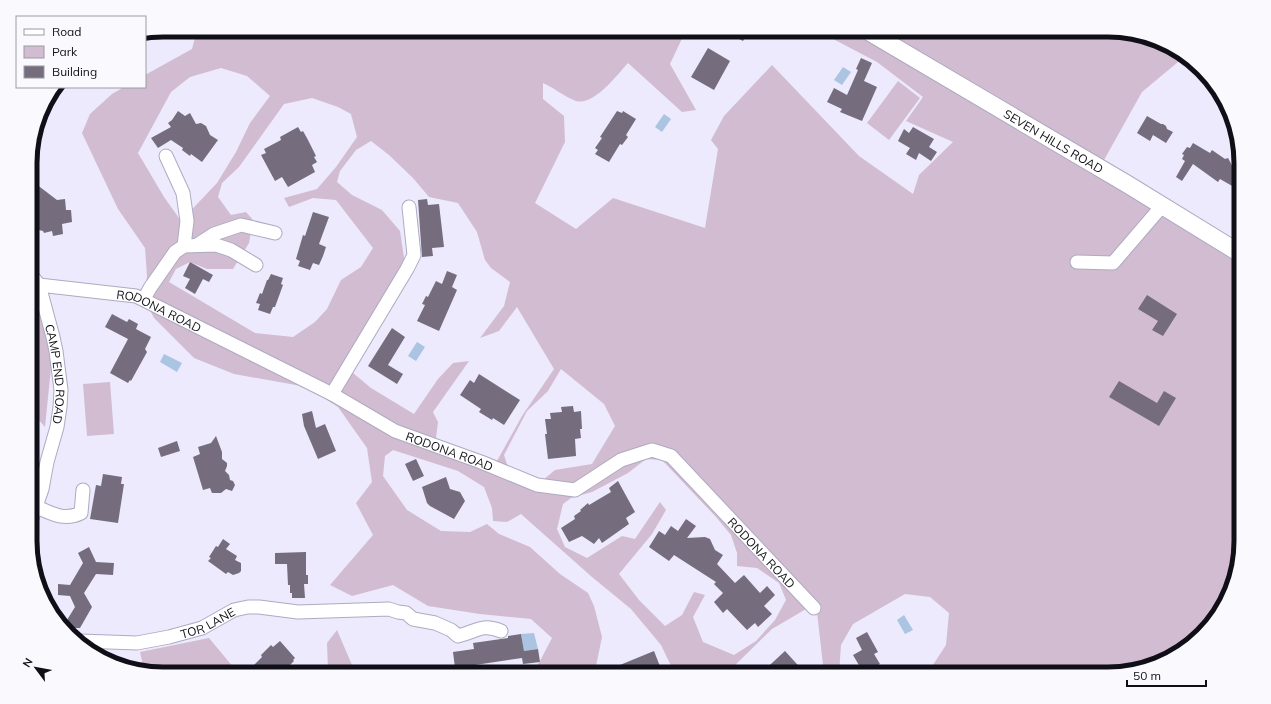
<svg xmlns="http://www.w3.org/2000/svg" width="1271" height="704" font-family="Mulish,sans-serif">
  <rect width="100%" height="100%" fill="#eceafc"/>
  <path fill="#d2bcd1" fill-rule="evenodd" d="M197,30H686L670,64L696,110L682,112L628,63C617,75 594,106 576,101C565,97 554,88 543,83V99L564,116L565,142L535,203L576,229L613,198L705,228L718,149L711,140L724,116L772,65L859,156L913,194L919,175L953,142L906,121L923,97L877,62L816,30H852L884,48L1241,260V549L1223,607L1182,652L1116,674H927L946,645L949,613L930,597L905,594L853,624L841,645L839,674H824L817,612L806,609L772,629L726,674H675L661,645L631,609L592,577L521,514L507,522L493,521L492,508L484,487L458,471L393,450L385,456L383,476L407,510L441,531L470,532L487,524L499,534L530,547L560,574L588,593L594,606L602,637L596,666L590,674H531L540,661L552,638L531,619L480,614L428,606L393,585L352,596L330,585L373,535L356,503L372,482L367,448L338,407L307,387L234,374L194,358L154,318L144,299L147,276L145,248L118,209L82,133L90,114L112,94L124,87H145V75L192,49ZM221,68L247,76L270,96L250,123L236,152L217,183L181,221L164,197L138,153L171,92L190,77ZM312,98L338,107L351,114L357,137L336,167L317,189L284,198L289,207L313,198L336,200L373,248L361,267L341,280L327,309L315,322L293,337L255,333L169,282L176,269L190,262L207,269H233L249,243L253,220L246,212L231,215L218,197L222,183L239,167L284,104ZM371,141L389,155L413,178L429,197L458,203L477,232L485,260L491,268L510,282L504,306L480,338L499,331L517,307L554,369L522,416L497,461L481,462L435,446L438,422L433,412L469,361L453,363L438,379L414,414L371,388L353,373L352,359L405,264L400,231L382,210L352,195L337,182L340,171L356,150ZM561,369L604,404L615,426L592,464L555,470L537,485L510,473L504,455L527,411L548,391ZM646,459L662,460L716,517L731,535L737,553V566L757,568L779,583L786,600L775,620L756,641L734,655L703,642L693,617L705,595L694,592L682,615L665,626L639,600L619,574L652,534L666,510L660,502L635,539L622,536L587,558L565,547L557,529L563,504L571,498L592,492L628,473Z
    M882,30H1108L1174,48L1184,57L1142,92L1104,160Z
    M898,81L920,98L889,140L867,123Z
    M31,284L45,313L52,358L45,427L31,411Z
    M110,382L114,434L87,436L83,384Z
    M31,469L41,470L31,505Z
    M337,630L355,672L357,674H330L328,670L327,643Z
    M209,638L239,674H163L144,669L140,652Z"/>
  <path fill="#aac4e2" d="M843,67L851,72L842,85L834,80Z
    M664,114L671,119L662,132L655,127Z
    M417,342L425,347L416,361L408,356Z
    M164,354L182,363L177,372L160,362Z
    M904,615L913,630L905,634L897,620Z
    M534,633L538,649L524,651L521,634Z"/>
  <path fill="#756c7e" d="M722,30H749L743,41Z
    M708,48L730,61L714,90L691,77Z
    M861,58L872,63L864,81L877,87L862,121L840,112L842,109L827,102L834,88L847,95L858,70L856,69Z
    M178,111L185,116L190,113L196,124L201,123L206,126L210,135L218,140L202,162L191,154L190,156L182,150L183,148L171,140L158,148L151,138L171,127L168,123L172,120Z
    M617,111L622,113L623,111L636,119L626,135L628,137L622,145L620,144L609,162L595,154L598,150L595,148L602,138L600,137Z
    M1147,116L1161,124H1163L1166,126L1167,129L1173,132L1166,143L1153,135L1150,141L1137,133Z
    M298,127L301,132L303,131L308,140L316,156L314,157L317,162L312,165L315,172L288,187L282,177L275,181L261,155L266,153L264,149L281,140L280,137Z
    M913,127L934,139L929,147L937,152L931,161L919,153L916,160L906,154L910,148L898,141L904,129L909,133Z
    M1193,143L1210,153L1212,150L1225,159L1228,158L1235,171L1241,170V191L1220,179L1218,182L1193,164L1182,181L1176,177L1185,161L1182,159L1184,155L1182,154L1187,147L1190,148Z
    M36,184L57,200L65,199L66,210H71L72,222L62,224L63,234L53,236L52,231L44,233L43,231L34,229L31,209V191Z
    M427,199L428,205L439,204L444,247L432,248L433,256L422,257L418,200Z
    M313,212L329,217L319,244L326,247L323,256L319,265L313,263L310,270L298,266L300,261L296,259L303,235L305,236Z
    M190,262L213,275L209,282L203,279L195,294L185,288L190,279L183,276Z
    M447,271L457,275L452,287L457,290L439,331L417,321L425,305L422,304L426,296L428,297L436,281L442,284Z
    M271,274L283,278L281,284L283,285L275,307H273L270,314L258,310L260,304L256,303L260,293L262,294L267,280H268Z
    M1147,295L1177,314L1163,336L1152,330L1158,321L1138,309Z
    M112,314L127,322L129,319L138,324L136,329L151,337L145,349L147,352L131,381L130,380L128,383L110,373L128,339L105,327Z
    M392,328L405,337L388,365L403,374L397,384L368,366Z
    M479,374L520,400L504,425L493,418L492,420L479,412L481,409L460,395L470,380L474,383Z
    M1119,381L1157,403L1164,391L1176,398L1159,426L1109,397Z
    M573,406L574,412L581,411L582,429H580L581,438L575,439L576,456L548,459L545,434H547L545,419H551L550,413L562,412L561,407Z
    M312,411L316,428L325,424L336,451L318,459L304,426L302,414Z
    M216,436L222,452V459L227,463V466L225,471L229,475L230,480L233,481L235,485L232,491L226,489L221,493H212L210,488L203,490L193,457L200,454L198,447L211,443Z
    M177,441L180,451L161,457L158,448Z
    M416,459L424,476L413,481L405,464Z
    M103,474L122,477L121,484H124L118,523L90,519L96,485L101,486Z
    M446,477L450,489L460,492L465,501L454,519L430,506L427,503L422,487Z
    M618,481L635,512L626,518L629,524L602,543L599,538L594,544L582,536L569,542L561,528L575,519L574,516L581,511L580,510L588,503L589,505L611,492L609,488Z
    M686,519L696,526L687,538L705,537L710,539L715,550L723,555L717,564L735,583L744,575L760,593L767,586L775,595L764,606L772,614L758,627L755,623L747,630L727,609L723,613L714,602L723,593L714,584L716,582L674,555L669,561L649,547L659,531L665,535L671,526L678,531Z
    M223,539L230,544L226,549L237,556L235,560L241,563V571L239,573L233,575L228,572L226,574L208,561L211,558L209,557L216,546L218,547Z
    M89,547L96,562L114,563L113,575L96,574L84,593L92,607L80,628H71L67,620L75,607L70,596L58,595V584L70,585L83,563L78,553Z
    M306,552V575H308V584H304L305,598H292V593H290V585H288L287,564H275V553Z
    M867,632L878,652L874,654L880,664L875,667L879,674H864L853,655L862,650L856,638Z
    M521,634L524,651L538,649L540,662L523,664L522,658L455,668L453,652L474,649L473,643L508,638V636Z
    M280,641L295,658L293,660L294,661L290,665L293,669L288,674H258V671L253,666L262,657L261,655L271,645L273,647Z
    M654,651L663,674H598Z
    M785,651L806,674H760Z"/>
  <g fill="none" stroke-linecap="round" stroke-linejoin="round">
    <g stroke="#adabc0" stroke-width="15">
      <g id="minor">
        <path d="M166,156L183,193L187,221L184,246"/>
        <path d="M197,245L214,234L241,225L275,233"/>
        <path d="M1077,262L1113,263L1162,206"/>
        <path id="s1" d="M31,275L39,285L53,337L56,351L61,390L60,407L57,427L47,462L42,489L31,521"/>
        <path id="s2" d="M39,285L136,296L332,394L395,431L481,462L537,485L575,490L621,460L652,450L671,456L814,608"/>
        <path d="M144,299L150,288L175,252L184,246L216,245L231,250L256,265"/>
        <path d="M332,394L407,269L414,255L409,207"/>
        <path d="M37,507C52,514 65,521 81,513L83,490"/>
        <path id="s3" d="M80,641L137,643L169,637L202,628L234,610L248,607H259L298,612L389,609L398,612L406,613L413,619L435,623L451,630L458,636C476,632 481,623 501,631"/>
      </g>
    </g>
    <g stroke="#adabc0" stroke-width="19">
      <g id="major">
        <path id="s4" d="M866,30L1127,184L1241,254"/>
      </g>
    </g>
    <use href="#minor" stroke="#fff" stroke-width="13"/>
    <use href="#major" stroke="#fff" stroke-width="17"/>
  </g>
  <g text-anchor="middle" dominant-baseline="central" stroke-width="3" stroke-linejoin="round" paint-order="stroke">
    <g font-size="12" fill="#100f17" stroke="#f9f9fe">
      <text stroke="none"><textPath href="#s4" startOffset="218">SEVEN HILLS ROAD</textPath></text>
      <text stroke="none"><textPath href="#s2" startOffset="124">RODONA ROAD</textPath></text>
      <text stroke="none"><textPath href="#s1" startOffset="104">CAMP END ROAD</textPath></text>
      <text stroke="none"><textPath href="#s2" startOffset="448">RODONA ROAD</textPath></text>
      <text stroke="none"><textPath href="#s2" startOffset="820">RODONA ROAD</textPath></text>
      <text stroke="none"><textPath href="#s3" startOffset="131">TOR LANE</textPath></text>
    </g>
  </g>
  <path d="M0 0H1271V704H0ZM163 37H1108A126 126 0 0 1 1234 163V541A126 126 0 0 1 1108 667H163A126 126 0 0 1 37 541V163A126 126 0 0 1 163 37Z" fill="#f9f9fe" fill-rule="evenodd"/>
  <path fill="none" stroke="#100f17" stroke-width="5" d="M163 37H1108A126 126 0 0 1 1234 163V541A126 126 0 0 1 1108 667H163A126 126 0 0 1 37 541V163A126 126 0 0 1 163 37Z"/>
  <rect x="16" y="16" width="130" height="72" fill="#f9f9fe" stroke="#9c9ba2"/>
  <rect x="24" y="29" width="20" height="6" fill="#ffffff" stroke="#9c9ba2"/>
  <text x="52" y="36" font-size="12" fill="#100f17">Road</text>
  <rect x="24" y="46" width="20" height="12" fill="#d2bcd1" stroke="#9c9ba2"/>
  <text x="52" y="56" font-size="12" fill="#100f17">Park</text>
  <rect x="24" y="66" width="20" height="12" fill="#756c7e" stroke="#9c9ba2"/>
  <text x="52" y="76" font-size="12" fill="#100f17">Building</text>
  <g transform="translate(36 668) rotate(302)" stroke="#f9f9fe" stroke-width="3" paint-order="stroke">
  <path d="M0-3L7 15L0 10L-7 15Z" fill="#100f17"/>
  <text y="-6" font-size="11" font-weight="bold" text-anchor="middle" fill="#100f17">N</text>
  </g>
  <path d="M1127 680v6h79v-6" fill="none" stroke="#100f17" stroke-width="2"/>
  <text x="1133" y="680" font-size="12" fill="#100f17" stroke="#f9f9fe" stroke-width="3" paint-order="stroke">50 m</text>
</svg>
